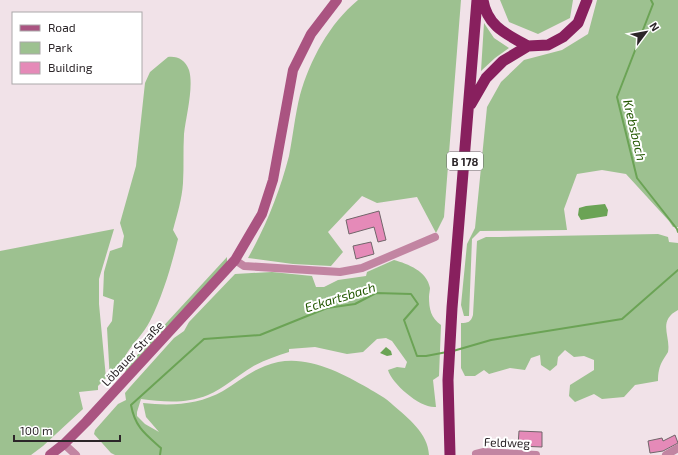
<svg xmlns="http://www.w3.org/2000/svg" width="678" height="455" font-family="'Exo 2',sans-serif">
  <rect width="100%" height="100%" fill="#f1e2e8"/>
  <path fill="#9dc190" d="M358,0H461L444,217L436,233L417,197L377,203L362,196L328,232L343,252L331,266L293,264L248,258C266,226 280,191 289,156C293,136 295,115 300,95C310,60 329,24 358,0Z
    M500,0H573L570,18L538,34L509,22Z
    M597,0H678V227H673L669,221L626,174L602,170L577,174L564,209L567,230L480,231L472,239L469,316H464L461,305L467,244L475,228L487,107L501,82L524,60L562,50L588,34Z
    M484,23L494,38L509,48L495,58L481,71Z
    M168,57C178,56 185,60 189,70C194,87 186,116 184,134C183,150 184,167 183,183C182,199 177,215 173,230L178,239C171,267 163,295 150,321C144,333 134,342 127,353C120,366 124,373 110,381L107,328L112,321L114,300L103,296L104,272L110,251L122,247L124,236L120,223L136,166L145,83L150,72Z
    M114,229L99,279V304L106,378L98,386V390L79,392L83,409L43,446L31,455H0V251Z
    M658,234L668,237L669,242L678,243V310C657,321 671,336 668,352C667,354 664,358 663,360C659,367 658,373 658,381L635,385L624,397L602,399L594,394L575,402L569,396L570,385L594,370V360L584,356L574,357L565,350L558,357L557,365L550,371L541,365L540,355L531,358L525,370L510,368L489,374L484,370L475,376H465L461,368V323C468,323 471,322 473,315L477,241L486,237H500Z
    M227,257V263L162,333H157Z
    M394,260C408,264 427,271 430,288C430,290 429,294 429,297C429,309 431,318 441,325L439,376L433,380L436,407C421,409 392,384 388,370L397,367L405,368L407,362L392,341L386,338L377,339L363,352L347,354L315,347L289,349V352C277,356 264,360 252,367C237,376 224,388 208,395C186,404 164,402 141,399L137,412V416L145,424L159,432L146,417L143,403C171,406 198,405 223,391C237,383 249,372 265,366C300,351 338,371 368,388C376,393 386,398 393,405C408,418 428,433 429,455H115L111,453L94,434L95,430L118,404L126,400L125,393L130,387L174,338L184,331L189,322L235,274L272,272L312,276L316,287H324L338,280L366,276L367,272Z
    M153,337L155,339L154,342L125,374L126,368Z"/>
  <path fill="#6ba355" d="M605,204L608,210L607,216L581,220L578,215L579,208L586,206Z
    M386,347L391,351L392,355L387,356L380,353Z"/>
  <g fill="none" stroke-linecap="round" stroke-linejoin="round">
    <path stroke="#6ba355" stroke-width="2" d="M651,0L653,4L617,97L637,178L677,229L678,232
      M453,351L491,340L622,319L678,270
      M160,455L161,448C145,434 135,427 131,405L204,339L260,335L327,308L355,304L376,293L411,294L418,304L404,320L417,356H426L447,352"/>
  </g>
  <path fill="#e58ab8" stroke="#71656a" d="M379,211L386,240L378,242L374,227L349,234L346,220Z
    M371,242L374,254L356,259L353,246Z
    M519,431L542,432V447L518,446Z
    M675,435L678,443L663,451L650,453L648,441L662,438L663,441Z"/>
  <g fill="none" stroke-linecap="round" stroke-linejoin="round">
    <path stroke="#c285a2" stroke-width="8" d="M235,260L244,266L340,272L362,268L435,237
      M64,444L76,455
      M476,454L484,452L536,455
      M666,455L678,448"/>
    <path stroke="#aa5481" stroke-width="10" d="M50,455L64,444L86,422L235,260L262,214L273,180L293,70L311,34L337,0"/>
    <path stroke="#88205e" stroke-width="11" d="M483,0C487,26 506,34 528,46
      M471,104L486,78L503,61L528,46L548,45L563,37L578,23L587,0
      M450,455L448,380L452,308L477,0"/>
  </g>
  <g text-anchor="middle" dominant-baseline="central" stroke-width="4" stroke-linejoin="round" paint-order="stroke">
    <rect fill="#fff" stroke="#6b6769" stroke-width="1" x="447" y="152" width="36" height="18" rx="3"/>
    <g font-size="11" font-weight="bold" fill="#2c2629">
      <text x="465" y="161">B 178</text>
    </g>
    <g font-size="12" fill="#2c2629" stroke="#fff">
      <text transform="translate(132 353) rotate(-47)">Löbauer Straße</text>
      <text transform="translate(507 442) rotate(2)">Feldweg</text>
    </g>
    <g font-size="13" font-style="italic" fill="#235802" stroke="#fff">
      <text transform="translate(635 130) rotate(77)">Krebsbach</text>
      <text transform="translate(340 297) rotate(-17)">Eckartsbach</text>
    </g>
  </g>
  <rect x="12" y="12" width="130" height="72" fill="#ffffff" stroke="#aba8a9"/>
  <rect x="20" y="25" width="20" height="6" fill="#aa5481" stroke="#aba8a9"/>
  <text x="48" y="32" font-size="12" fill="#2c2629">Road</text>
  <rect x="20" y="42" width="20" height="12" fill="#9dc190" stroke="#aba8a9"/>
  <text x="48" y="52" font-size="12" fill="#2c2629">Park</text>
  <rect x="20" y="62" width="20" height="12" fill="#e58ab8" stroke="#aba8a9"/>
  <text x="48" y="72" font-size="12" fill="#2c2629">Building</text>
  <g transform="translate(646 32) rotate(58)" stroke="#ffffff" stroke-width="3" paint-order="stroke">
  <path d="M0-3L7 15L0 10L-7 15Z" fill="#2c2629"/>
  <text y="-6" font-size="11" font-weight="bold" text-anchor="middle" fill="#2c2629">N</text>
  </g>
  <path d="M14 435v6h106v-6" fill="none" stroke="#2c2629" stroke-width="2"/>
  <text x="20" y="435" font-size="12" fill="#2c2629" stroke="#ffffff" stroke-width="3" paint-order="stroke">100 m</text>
</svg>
